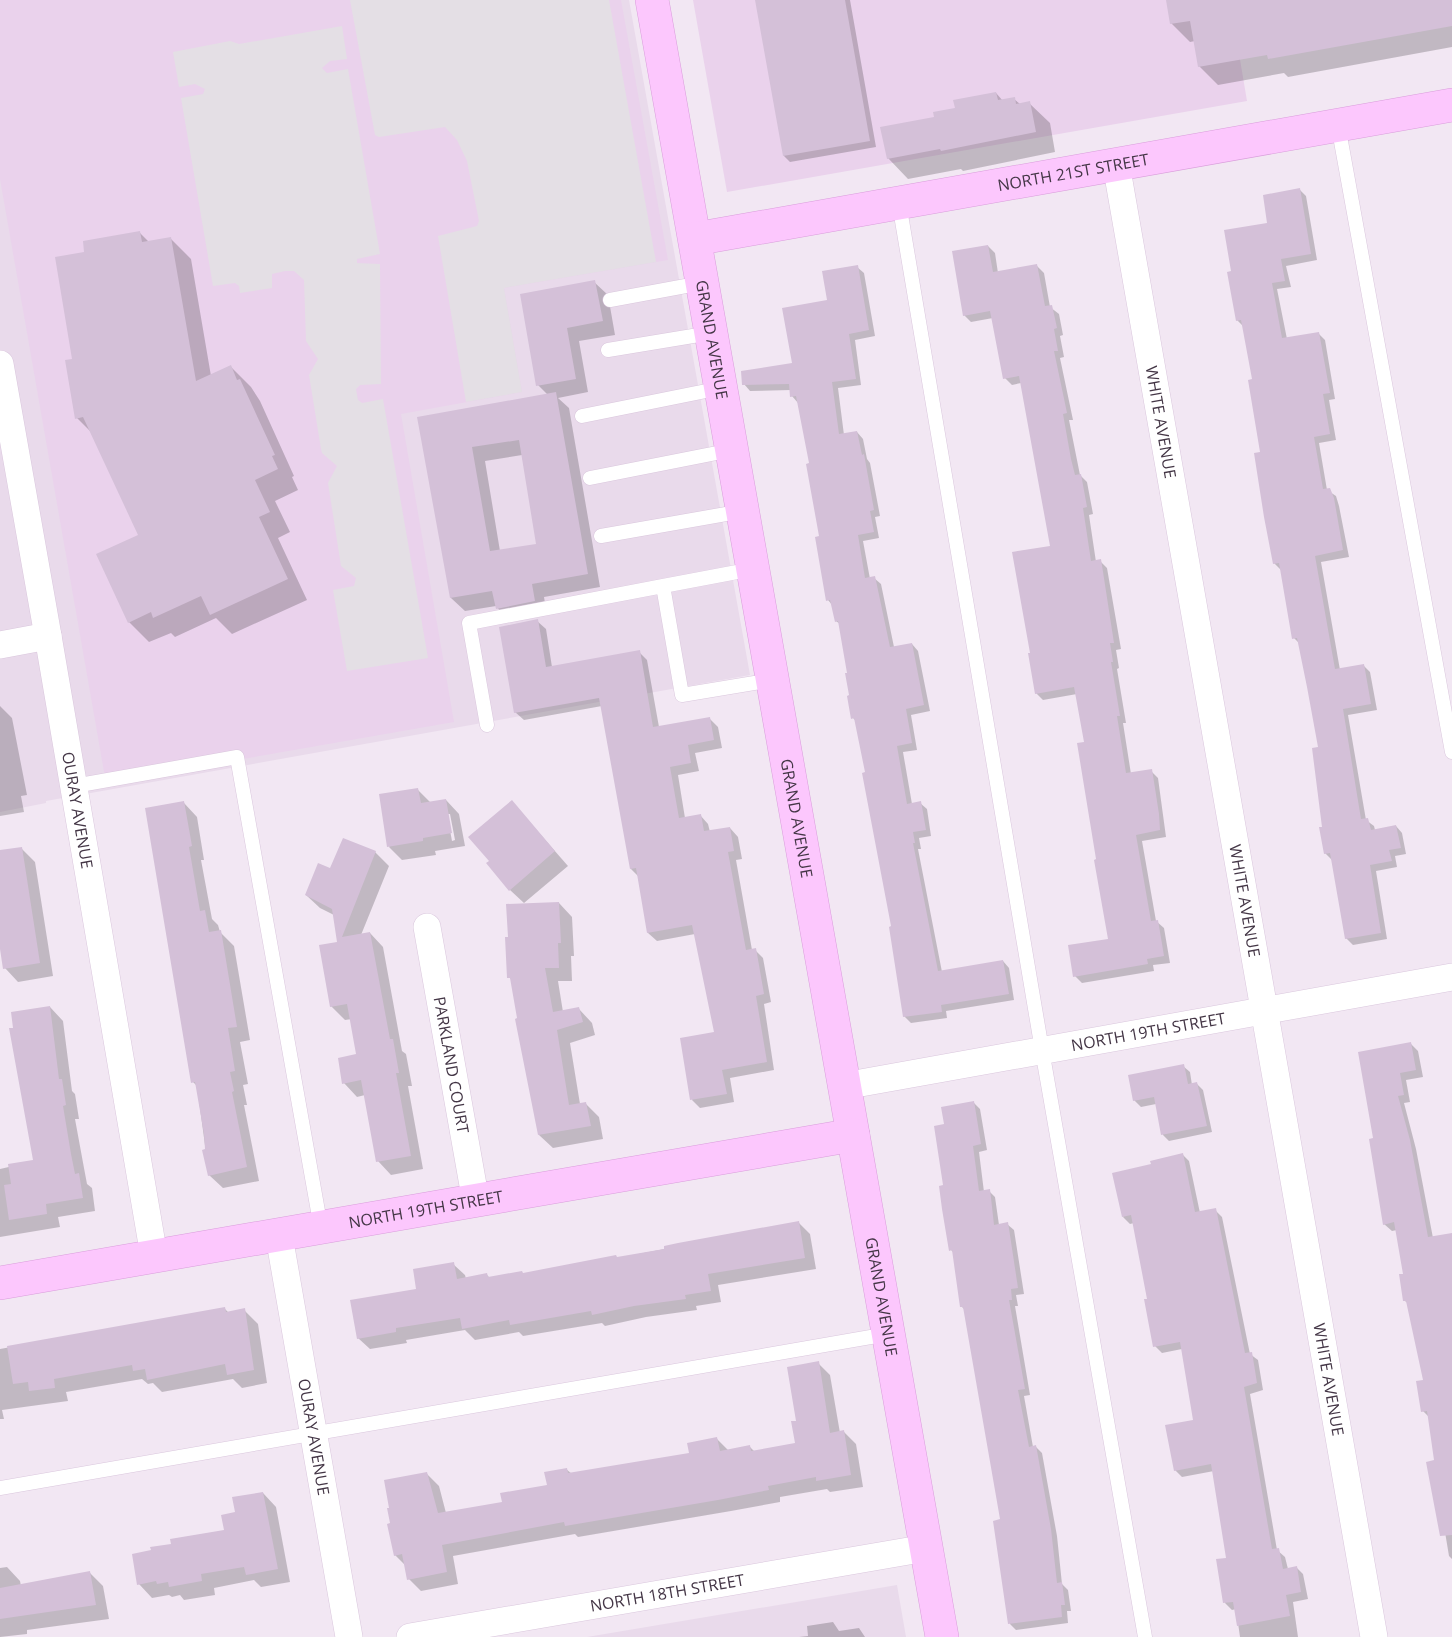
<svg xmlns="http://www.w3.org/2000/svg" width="1452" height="1637" font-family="'Open Sans',sans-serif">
  <rect width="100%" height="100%" fill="#f2e7f3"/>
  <path fill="#e9daeb" d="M0,0H629L750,675L46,801V803L0,812Z
    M897,1585L906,1637H587Z"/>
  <path fill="#ead2ec" d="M0,0H621L668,260L504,288L522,392L401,414L454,722L106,783L0,179Z
    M693,0H1230L1247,101L727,192Z"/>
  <path fill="#e4dfe5" d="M350,0H609L656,262L504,288L522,392L466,402L438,236L477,226L479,221L467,161L457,140L445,127L379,137L375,135Z
    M342,26L347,59L330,61L322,68L327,73L348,69L380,254L357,259V263L380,264L381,384L360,385L356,389L358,400L362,403L383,399L428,658L347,671L333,590L354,586L356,578L341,566L328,483L337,466L322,453L321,449L309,375L318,359L306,341L304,280L294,271H285L272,274V288L240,293L239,286L235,283L213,286L181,98L203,94L205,89L195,84L179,87L173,52L230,41L239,44Z"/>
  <path fill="#0003" fill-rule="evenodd" d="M756,0H850L876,147L790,162L784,156Z
    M1167,0H1452V47L1288,77L1284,73L1218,85L1199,66L1195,41L1190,42L1171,23Z
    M996,93L1003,101L1014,99L1020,104L1029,103L1050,123L1055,152L963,171L961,169L908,179L888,158L936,118Z
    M1300,190L1306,196L1317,260L1286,266L1291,287L1277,289L1287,339L1318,333L1325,340L1335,399L1329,400L1336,440L1319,443L1327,490L1336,496L1339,506L1349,557L1321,562L1340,670L1363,665L1370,672L1377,710L1348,715L1366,820L1374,826L1375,830L1396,826L1402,833L1406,854L1395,856L1397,867L1376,871L1387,939L1353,945L1346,938L1332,860L1325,853L1320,748L1299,643L1294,638L1281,570L1274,563L1253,380L1244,327L1237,320L1233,273L1269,224Z
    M140,233L149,242L171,239L191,259L211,376L231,367L251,387L260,401L294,476L292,477L298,490L275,501L290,532L278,538L307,600L232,634L216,618L175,637L171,633L149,642L129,622L140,535L93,434L77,418L74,360L86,253Z
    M988,246L995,253L998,273L1037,266L1044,273L1050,307L1059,314L1063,335L1060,336L1064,357L1060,358L1073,420H1069L1080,475L1087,482L1093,514L1089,515L1096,562L1100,561L1107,568L1121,649L1116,650L1119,668L1117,669L1126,723H1123L1131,774L1151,771L1158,778L1166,837L1142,841L1156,921L1164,928L1170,963L1153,965L1154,971L1082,983L1075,976L1109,940L1098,861L1085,743L1077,694L1043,700L1036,693L1052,547L1021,383L1012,385L1005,378L993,318L971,322L964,315Z
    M857,267L864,273L875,336L855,340L861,385L838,388L844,435L857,432L863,439L867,459L870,463L880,516L875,517L879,538L863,541L870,579L874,578L881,584L894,647L912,644L918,651L930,711L911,715L917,750L903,752L912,804L920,803L927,809L931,836L919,838L921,849H918L942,972L1003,961L1009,968L1014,1000L946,1011L947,1018L911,1023L904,1016L893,927L867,774L856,721L853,718L848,674L840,624L836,621L833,606L828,600L811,464L798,403L792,396L791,390L750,391L744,384L794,364L829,301Z
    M594,282L608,295L615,335L579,341L588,392L558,398L569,408L600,587L544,597L547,615L510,622L496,606L465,611L451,598L419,418L548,395L538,385L521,295ZM522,455L538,545L500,551L485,461Z
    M537,621L546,629L552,667L639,652L647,660L659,727L709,718L718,727L722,748L695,753L699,771L678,775L685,818L700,815L708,824L710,832L730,828L738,837L742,859L736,860L752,950H755L763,958L771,1002L764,1004L774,1070L730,1078L734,1102L700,1108L692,1100L716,1034L695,934L657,941L648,933L638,876L631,869L602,706L524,720L515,712Z
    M0,706L12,718L27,795L21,796L24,812L0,816Z
    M418,790L431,803L446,800L459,814L465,846L435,851L436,855L402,860L389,847ZM447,814H450L455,840L452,841Z
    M512,802L568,866L524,903L510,890L491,861Z
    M184,803L197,817L204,860H201L212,919L218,925L220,932L234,946L250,1040L240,1042L248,1084L243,1085L247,1105H244L259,1181L223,1188L209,1175L197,1086L193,1082Z
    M21,848L35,862L53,976L18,982L5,968L0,940V852Z
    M375,852L389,866L361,935L370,933L383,947L402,1051L406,1054L412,1086H408L423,1169L391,1175L378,1161L365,1095L357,1097L344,1083L358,1055L352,1019L345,1020L331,1006L339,943L334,915L320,908L306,895L331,870Z
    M559,903L572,917L574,956H571L572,981H558L563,1012L579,1009L592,1023L595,1035L570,1043L580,1104L585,1103L599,1117L603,1139L553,1148L539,1135L519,1019L512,980L509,977Z
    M50,1007L63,1021L72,1091L75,1094L79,1119H75L84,1168L87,1184L92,1188L95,1211L58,1217L60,1227L0,1237V1169L35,1161Z
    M1411,1044L1418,1051L1423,1077L1406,1080L1410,1102L1404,1103L1416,1149L1433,1238L1452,1240V1559L1449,1556L1441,1508L1430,1418L1423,1411L1425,1381L1409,1304L1405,1301V1275L1397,1230L1392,1231L1384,1224L1375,1140L1360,1053Z
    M1183,1066L1190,1072L1192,1085L1197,1084L1203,1090L1212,1132L1169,1141L1163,1135L1156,1104L1141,1107L1134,1100Z
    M974,1103L980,1109L987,1150L979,1152L984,1192L989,1191L995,1197L999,1225L1007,1224L1014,1230L1024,1294L1016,1295L1018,1306H1015L1030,1395L1024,1396L1033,1447H1036L1042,1453L1057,1536L1062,1584L1068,1590L1071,1611H1067L1068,1623L1016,1630L1010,1624L1002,1521L965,1310L961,1306L954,1253L951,1250L945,1187L946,1125Z
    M1182,1154L1189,1161L1200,1213L1215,1210L1222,1217L1250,1354L1258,1360L1263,1390L1250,1394L1277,1550L1285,1557L1288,1569L1296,1567L1303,1574L1308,1599L1293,1602L1298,1637H1240L1236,1609L1232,1610L1225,1603L1228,1559L1214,1471L1182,1477L1175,1470L1195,1421L1182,1349L1162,1353L1155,1346L1149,1300L1134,1223L1130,1224L1123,1217L1153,1165Z
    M799,1223L810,1234L816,1269L718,1285L721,1302L696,1306L697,1310L646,1317L605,1326L602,1323L523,1336L519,1332L475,1340L465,1330L406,1340L407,1343L370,1349L358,1338L453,1264L465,1275L466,1279L487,1275L490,1278L524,1274L618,1258Z
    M224,1308L229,1313L244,1310L258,1324L267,1383L242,1388L233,1379L162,1392L153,1383L148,1384L142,1379L66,1392L68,1401L2,1410L4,1419H0V1349Z
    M818,1363L830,1375L840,1433L844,1432L856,1444L863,1487L830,1492L827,1489L780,1497V1502L731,1511L578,1537L575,1534L453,1556L458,1584L421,1591L409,1579L406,1566L395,1555L427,1474L439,1486L446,1513L503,1503L549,1486L566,1469L572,1474L691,1454L717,1439L729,1451L750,1447L755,1452L797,1444L798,1422Z
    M263,1493L276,1507L290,1582L261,1587L254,1580L214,1588L215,1595L184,1600L180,1595L172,1597L169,1595L152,1598L139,1584L226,1531L237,1514Z
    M7,1567L20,1581L21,1586L90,1573L103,1586L109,1619L27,1630V1634L0,1637V1568Z
    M833,1622L839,1631L859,1628L865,1637H799L808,1636L807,1626Z"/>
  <path fill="#d4c0d8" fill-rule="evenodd" d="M755,0H845L870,141L783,156Z
    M1166,0H1452V26L1268,59L1267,55L1198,67L1190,21L1170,24Z
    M996,92L998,100L1015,97L1016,104L1030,101L1036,132L941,151L940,149L887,159L880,127L934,117L933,112L955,108L953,100Z
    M1300,188L1311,254L1281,259L1285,281L1272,283L1282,338L1319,332L1330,393L1323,394L1330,434L1314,437L1323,489L1330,488L1334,498L1343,550L1315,556L1335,669L1364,664L1371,704L1343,709L1361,819L1368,818L1371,830L1396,825L1401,848L1389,850L1392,861L1370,865L1381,933L1345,939L1330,853L1324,854L1319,827H1322L1312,748L1318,747L1307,687L1297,638L1292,639L1279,563L1273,564L1264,517L1254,453L1260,452L1248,380L1252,379L1241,320L1236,321L1227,272L1231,271L1224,230L1267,223L1263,195Z
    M140,231L142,242L171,237L196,381L231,365L237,380L240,379L275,455L272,456L278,469L255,480L270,512L259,517L288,579L210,615L201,596L153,618L151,612L128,623L96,554L138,535L83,417L75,419L65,360L72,359L55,257L84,252L83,241Z
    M988,245L993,272L1037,264L1045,306L1052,305L1057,328L1054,329L1058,351H1054L1067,413L1063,414L1071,459L1075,475L1081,474L1087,507L1083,508L1091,561L1101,559L1114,643H1110L1113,662H1111L1120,716H1117L1126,773L1152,769L1159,814L1160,830L1136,835L1151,921L1158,920L1164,956L1147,959L1148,964L1073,977L1068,945L1108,939L1094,860L1096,859L1077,743L1084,742L1074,687L1035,694L1028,653H1030L1012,552L1050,546L1019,376L1003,379L990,311L963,316L952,251Z
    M858,265L869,330L849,334L856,379L832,382L839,434L857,431L862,455L864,454L874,510L870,511L874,532L858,535L865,578L875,576L890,647L912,643L924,705L906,709L912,743L897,746L907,804L921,801L926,830L913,832L915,843H913L938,971L1003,960L1009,994L941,1005L942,1012L903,1017L889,927L891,926L862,773L865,772L854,718L851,719L847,696L849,695L845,673H847L838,621L835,622L830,600L826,601L815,537L819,536L806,464L809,463L796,396L790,397L789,384L742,385L741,371L792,363L782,308L827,300L822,271Z
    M595,280L603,321L567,328L576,379L536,386L520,294Z
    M556,392L588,574L532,584L535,601L496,609L492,591L450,598L417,417ZM519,440L536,544L490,551L472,447Z
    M538,619L546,667L640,650L653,727L710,717L714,740L688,745L691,763L670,767L679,818L701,814L704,831L730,827L734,851L728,852L746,950L756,948L764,994L756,996L767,1062L722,1070L727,1094L690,1100L680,1038L714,1032L692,925L647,933L636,868L630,869L599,698L514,713L499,627Z
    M418,788L421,803L446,799L452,833L423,838V841L387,847L379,794Z
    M512,800L555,851L509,891L486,863L489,861L468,837Z
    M184,801L192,846L189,847L200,911L205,910L209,932L221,930L237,1027L228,1028L235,1071L230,1072L234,1091L232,1092L247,1167L208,1176L202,1150L205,1149L204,1134L195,1082L191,1083L145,808Z
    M343,838L376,851L342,937L370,932L390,1039H393L399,1073H396L411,1156L376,1162L361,1080L342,1084L338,1058L356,1054L347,1004L330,1007L319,945L337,942L332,909L305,895L318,863L330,868Z
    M22,847L40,963L3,969L0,949V850Z
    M559,902L561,943H558L559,968H545L553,1012L579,1007L583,1022L557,1030L569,1105L586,1102L591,1126L538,1135L515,1019L517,1018L510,978H507L505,937H508L506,904Z
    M50,1006L59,1079H62L66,1105L63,1106L71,1154L75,1174L79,1173L83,1198L46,1204L47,1214L9,1220L4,1185L11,1184L8,1164L33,1160L9,1028H13L11,1012Z
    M1411,1042L1416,1070L1400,1073L1404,1095L1398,1096L1410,1140L1428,1237L1452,1233V1535L1440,1536L1426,1462L1434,1460L1427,1411L1421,1412L1416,1381L1423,1380L1406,1301H1403L1399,1274H1403L1394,1222L1383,1225L1369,1139L1373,1138L1358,1052Z
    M1184,1064L1188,1084L1197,1082L1207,1126L1161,1135L1154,1097L1133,1101L1128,1075Z
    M974,1101L981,1144L973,1146L979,1191L990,1189L994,1225L1008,1222L1018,1288L1011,1289L1012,1300H1009L1025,1389L1018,1390L1029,1447L1036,1445L1051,1529L1057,1583L1062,1582L1065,1605H1061L1062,1617L1008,1624L993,1521L1000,1519L963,1307H960L952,1250L949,1251L942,1209L939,1186L943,1185L934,1126L944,1124L941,1107Z
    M1183,1153L1195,1212L1216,1208L1245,1353L1252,1352L1257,1383L1244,1387L1272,1549L1279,1548L1283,1569L1297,1566L1301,1592L1286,1595L1290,1616L1237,1626L1233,1602L1223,1603L1216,1559L1226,1558L1211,1464L1174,1471L1165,1425L1193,1420L1180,1342L1153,1347L1144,1299H1147L1131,1215L1122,1217L1112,1173L1151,1164L1150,1161Z
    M799,1221L805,1258L708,1274L711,1291L685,1295L686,1299L634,1306L592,1315L591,1311L510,1325L509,1320L462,1329L460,1318L396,1328V1332L357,1339L350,1300L416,1289L413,1269L454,1262L457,1279L487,1273L488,1277L522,1271L523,1273L616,1255L617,1257L664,1249V1246L678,1243Z
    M225,1307L226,1312L245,1308L254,1370L227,1375L225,1364L147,1380L145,1369L133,1371L132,1365L54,1379L55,1388L29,1391L28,1382L13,1384L7,1346Z
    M819,1361L830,1433L844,1430L851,1475L816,1481V1477L768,1486L769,1490L718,1500L565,1526L564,1522L442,1545L447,1572L407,1580L402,1554L394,1556L387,1524L390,1523L387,1508H389L384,1480L427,1472L438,1513L502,1502L500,1493L547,1485L544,1472L567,1468L568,1473L689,1453L687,1443L717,1437L720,1451L750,1445L751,1451L795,1443L791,1421H796L787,1367Z
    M263,1492L278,1569L246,1575L244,1567L201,1574L202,1581L169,1587L168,1582L157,1584L156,1581L137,1585L132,1554L151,1550L150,1547L171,1544L170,1539L224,1530L221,1515L235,1512L232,1497Z
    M90,1571L96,1605L0,1619V1588Z"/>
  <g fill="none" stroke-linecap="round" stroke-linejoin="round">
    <g stroke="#dac7dd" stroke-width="15">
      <path id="lane" d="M1338,125L1452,752
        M899,203L1042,1050L1145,1637
        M610,300L702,283
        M608,350L711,333
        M582,416L721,388
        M590,478L732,450
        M601,536L743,511
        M753,569L663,586L682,695L772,680
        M487,725L469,623L663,586
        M74,786L237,757L321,1228
        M0,1488L888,1334"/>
    </g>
    <g stroke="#dac7dd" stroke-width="28">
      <g id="street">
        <path id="s1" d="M1116,164L1374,1637"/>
        <path id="s2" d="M0,364L48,636L154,1256"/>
        <path d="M0,645L48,636"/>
        <path id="s3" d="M427,927L476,1202"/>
        <path id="s4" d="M844,1086L1452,977"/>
        <path id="s5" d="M279,1236L349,1637"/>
        <path id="s6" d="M410,1637L926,1548"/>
      </g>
    </g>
    <g stroke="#d99edb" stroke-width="34">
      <g id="secondary">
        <path id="s7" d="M652,0L942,1637"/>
        <path id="s8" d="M695,239L1452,105"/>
        <path id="s9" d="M0,1283L853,1135"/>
      </g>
    </g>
    <use href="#lane" stroke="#fff" stroke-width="14"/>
    <use href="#street" stroke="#fff" stroke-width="27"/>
    <use href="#secondary" stroke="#fcc7fd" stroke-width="33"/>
  </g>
  <g text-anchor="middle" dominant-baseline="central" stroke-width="6" stroke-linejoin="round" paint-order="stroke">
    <g font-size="16" fill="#443646" stroke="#fff">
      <text stroke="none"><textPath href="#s8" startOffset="384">NORTH 21ST STREET</textPath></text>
      <text stroke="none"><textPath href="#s7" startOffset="345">GRAND AVENUE</textPath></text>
      <text stroke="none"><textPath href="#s1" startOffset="262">WHITE AVENUE</textPath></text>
      <text stroke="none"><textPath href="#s2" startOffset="453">OURAY AVENUE</textPath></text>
      <text stroke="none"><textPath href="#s7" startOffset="831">GRAND AVENUE</textPath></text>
      <text stroke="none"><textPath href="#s1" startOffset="748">WHITE AVENUE</textPath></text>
      <text stroke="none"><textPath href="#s4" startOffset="309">NORTH 19TH STREET</textPath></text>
      <text stroke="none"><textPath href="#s3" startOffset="140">PARKLAND COURT</textPath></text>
      <text stroke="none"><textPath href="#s9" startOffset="432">NORTH 19TH STREET</textPath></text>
      <text stroke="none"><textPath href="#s7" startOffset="1317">GRAND AVENUE</textPath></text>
      <text stroke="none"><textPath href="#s1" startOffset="1234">WHITE AVENUE</textPath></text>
      <text stroke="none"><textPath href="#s5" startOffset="204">OURAY AVENUE</textPath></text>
      <text stroke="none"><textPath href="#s6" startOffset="261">NORTH 18TH STREET</textPath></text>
    </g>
  </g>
</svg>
